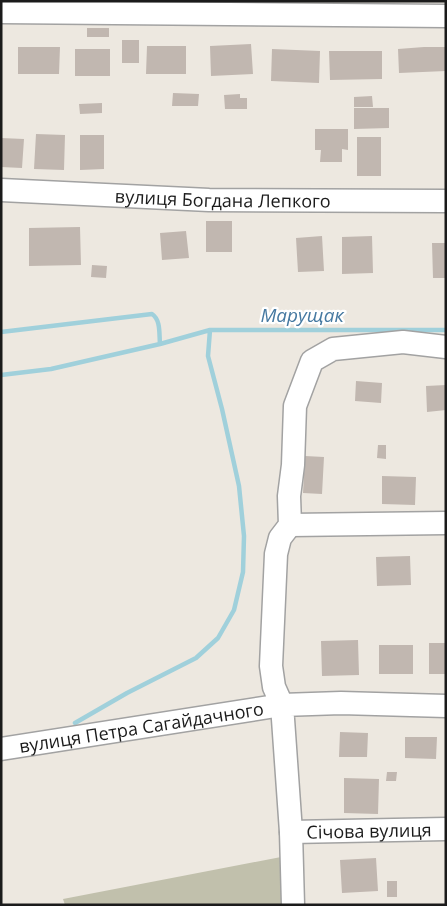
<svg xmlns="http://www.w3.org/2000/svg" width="447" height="906" font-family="'Open Sans',sans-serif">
  <rect width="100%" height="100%" fill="#ede8e0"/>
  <path fill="#c1c0ac" d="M281,857L282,905H65L63,899Z"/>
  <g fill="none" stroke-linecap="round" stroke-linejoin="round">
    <path stroke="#a0d0db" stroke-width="4.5" d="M1,332L152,314C161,320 159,334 160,344
      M1,375L51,369L160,344L210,330H446
      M75,723L127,693L196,658L218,638L234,610L243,572L244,536L239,486L222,409L208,356L210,330"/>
  </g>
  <path fill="#c1b7b0" d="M87,28H109V37H87Z
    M122,40H139V63H122Z
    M251,44L253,74L211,76L210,46Z
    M147,46H186V74H146Z
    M18,47H60L59,74H18Z
    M424,47H446V71L399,73L398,49Z
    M75,49H110V76H75Z
    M272,49L320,51L319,83L271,81Z
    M329,51H382V79L330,80Z
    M173,93L199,94L198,106H172Z
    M240,94V98H247V109H225L224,95Z
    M372,96L373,107H354V97Z
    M102,103V113L80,114L79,104Z
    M354,108H389V128L354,129Z
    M315,129H348V150L342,149V162H320L321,150H315Z
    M36,134L65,135L64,170L34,169Z
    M80,135H104V169L80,170Z
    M357,137H381V176H357Z
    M1,138L24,139L22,168L1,167Z
    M206,221H232V252H206Z
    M80,227L81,265L29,266V228Z
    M186,231L189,258L162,260L160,233Z
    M322,236L324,271L298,272L296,238Z
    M372,236L373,273L342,274V237Z
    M432,243H446V278H433Z
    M92,265L107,266L106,278L91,277Z
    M356,381L382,383L381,403L355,401Z
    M446,385V410L427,412L426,386Z
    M378,445H386V459L377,458Z
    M305,456L324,457L322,494L303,493Z
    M382,476L416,477L415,505L382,504Z
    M410,556L411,585L377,586L376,557Z
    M358,640L359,675L322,676L321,641Z
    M429,643H446V674H429Z
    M379,645H413V674H379Z
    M340,732L368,733L367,757H339Z
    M405,737H437L436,759L405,758Z
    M387,772H397L396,781H386Z
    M344,778L379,779L378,814L344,813Z
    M376,858L378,891L342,893L340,860Z
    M387,881H397V897H387Z"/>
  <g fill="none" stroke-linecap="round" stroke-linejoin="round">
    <g stroke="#a2a2a2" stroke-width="25">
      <g id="minor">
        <path d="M1,12L446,16"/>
        <path id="s1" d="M1,190L209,200L446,201"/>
        <path d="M290,525L446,523"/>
        <path id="s2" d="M1,749L282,705L274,687L271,666L276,554L280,538L290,525L289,496L293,465L295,406L312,361L333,349L403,342L446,347"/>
        <path id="s3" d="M291,832L446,829"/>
        <path d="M293,905L291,832L282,705L341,703L446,706"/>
      </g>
    </g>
    <use href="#minor" stroke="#fff" stroke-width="22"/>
  </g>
  <g text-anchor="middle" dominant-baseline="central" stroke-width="4.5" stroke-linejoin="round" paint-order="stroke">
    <g font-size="18" fill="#1b1b1b" stroke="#fff">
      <text stroke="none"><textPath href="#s1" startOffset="222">вулиця Богдана Лепкого</textPath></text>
      <text stroke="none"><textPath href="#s2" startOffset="142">вулиця Петра Сагайдачного</textPath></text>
      <text stroke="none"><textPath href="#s3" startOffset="78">Січова вулиця</textPath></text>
    </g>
    <g font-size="19" font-style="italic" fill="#4679a1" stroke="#fff">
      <text x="302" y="315">Марущак</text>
    </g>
  </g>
  <rect width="447" height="906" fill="none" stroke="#1b1b1b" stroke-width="5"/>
</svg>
